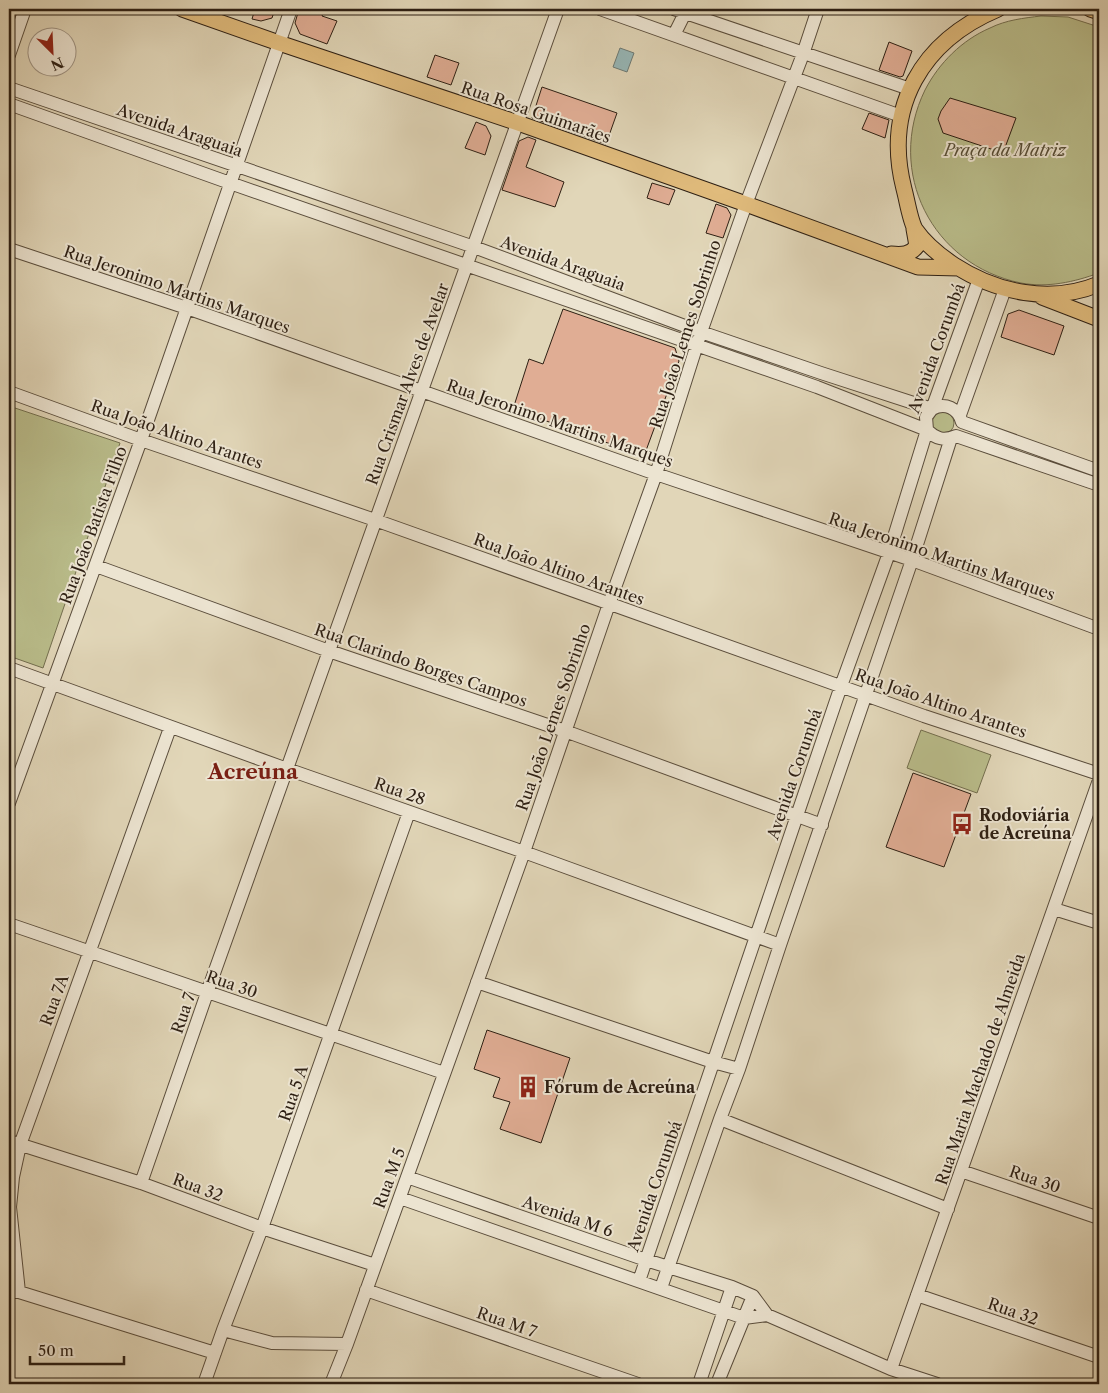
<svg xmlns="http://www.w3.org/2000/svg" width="1108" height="1393" font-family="'Libre Caslon Text',serif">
  <rect width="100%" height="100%" fill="#e1d6b8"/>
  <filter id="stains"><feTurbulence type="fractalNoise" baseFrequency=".004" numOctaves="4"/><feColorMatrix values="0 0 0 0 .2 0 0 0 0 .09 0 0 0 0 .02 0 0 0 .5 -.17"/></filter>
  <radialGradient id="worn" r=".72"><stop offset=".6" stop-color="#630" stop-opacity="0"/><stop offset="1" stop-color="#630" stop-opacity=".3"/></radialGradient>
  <path fill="#b9bc8a" stroke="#736e4e" d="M1041,16L1068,17L1099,27V273C1074,282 1048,288 1021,283C932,265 885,172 925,90C939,63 962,40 990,28C1006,20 1024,18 1041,16Z
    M9,406L120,443L43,668L9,656Z
    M932 423a11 11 0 1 1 22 0a11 11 0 1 1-22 0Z
    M921,730L991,755L977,793L907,768Z"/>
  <path fill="#97b7b7" stroke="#6d7a75" d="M620,48L634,53L627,72L613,67Z"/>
  <path fill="#e0ad94" stroke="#2d1f13" d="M255,9H275L272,18L261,21L252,19Z
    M299,9H325L322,16L337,21L327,44L300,34L295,23Z
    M889,42L912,51L903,76L900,77L879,70Z
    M435,55L459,63L451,85L427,77Z
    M542,87L617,113L606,144L532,118Z
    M950,98L1016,118L1003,153L943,133L938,119L941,111Z
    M869,113L889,120L885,138L862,129Z
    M476,122L486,126L491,136L485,155L465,148Z
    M528,137L536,140L526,167L564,182L555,207L502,190L519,141Z
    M652,183L675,190L669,205L647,198Z
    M716,204L727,208L731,215L723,238L706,233Z
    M563,309L675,348L679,361L644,456L513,409L529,359L543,364Z
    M1019,310L1064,326L1054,355L1001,337L1008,314Z
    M913,773L971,794L944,867L886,847Z
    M487,1030L570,1058L541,1143L500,1129L510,1102L493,1097L500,1078L474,1069Z"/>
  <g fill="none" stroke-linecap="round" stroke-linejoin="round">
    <g stroke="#5a4d3c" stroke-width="14">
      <path id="minor" d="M600,9L901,116
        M674,9L910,89
        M674,35L685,13
        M9,55L25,9
        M9,88L474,247L701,332L821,373L932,409C945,402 958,408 962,422
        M9,104L230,183L817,387L927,430C936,439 944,441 956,436L1099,485
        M9,249L187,308L656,474L912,560L1099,629
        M9,392L141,440L375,520L924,716L1099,774
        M960,415L1005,289
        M962,422L1099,471
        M96,566L329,651L565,731L822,825
        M9,668L287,769L524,852L780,945
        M9,803L141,440L291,9
        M1054,909L1099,923
        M9,924L444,1073
        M477,982L713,1062L739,1069
        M720,1119L948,1209
        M9,1141L141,1183L262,1228L375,1265
        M961,1171L1099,1218
        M407,1177L646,1260L732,1287L753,1296L767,1315
        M141,1183L207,993L558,9
        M400,1198L744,1318L767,1315L891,1369L937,1384
        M639,1281L841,686L889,553L927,430L926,417L932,409L979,279
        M661,1288L720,1119L739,1069L780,945L912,560L951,438
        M366,1290L638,1384
        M9,1292H19L215,1353
        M19,1292L10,1207L13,1177L20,1145L170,728
        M917,1295L1099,1357
        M223,1330L272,1343L347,1344
        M891,1369L1099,780
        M204,1384L223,1330L262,1228L409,812
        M331,1384L347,1344L524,852L609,604L656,474L701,332L746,204L803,54L818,9
        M699,1384L732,1287
        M717,1384L753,1296"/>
    </g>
    <g stroke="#2d1f13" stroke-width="17">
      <path id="major" d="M182,9L279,43L518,123L746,204L918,267L959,268
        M998,9C922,41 883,107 904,189C907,200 910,220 915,229C926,245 939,255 954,265C997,293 1051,304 1099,284
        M1090,9L1099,12
        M891,254C902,255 910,255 917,246L914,229
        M1042,297L1099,319"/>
    </g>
    <use href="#minor" stroke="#ece4d1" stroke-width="12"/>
    <use href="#major" stroke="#e0bb7c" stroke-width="15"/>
  </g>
  <defs>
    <g id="bus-bare" transform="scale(1.725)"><path d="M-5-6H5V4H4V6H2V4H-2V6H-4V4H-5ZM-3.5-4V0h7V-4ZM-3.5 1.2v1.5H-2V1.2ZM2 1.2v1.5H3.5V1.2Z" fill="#8f2418" stroke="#ece4d1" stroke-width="2.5" paint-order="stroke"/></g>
    <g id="building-bare" transform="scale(1.725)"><path d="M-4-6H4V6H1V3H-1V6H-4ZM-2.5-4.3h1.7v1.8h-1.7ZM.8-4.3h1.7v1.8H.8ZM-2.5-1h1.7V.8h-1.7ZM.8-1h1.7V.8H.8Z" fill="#8f2418" stroke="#ece4d1" stroke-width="2.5" paint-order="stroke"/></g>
  </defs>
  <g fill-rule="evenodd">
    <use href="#bus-bare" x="962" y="824"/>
    <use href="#building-bare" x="528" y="1087"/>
  </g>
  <g text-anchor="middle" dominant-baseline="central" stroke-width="4" stroke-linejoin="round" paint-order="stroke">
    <g font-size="16" fill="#2d1f13" stroke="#ece4d1">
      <text transform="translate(536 112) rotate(19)">Rua Rosa Guimarães</text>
      <text transform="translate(180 130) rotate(19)">Avenida Araguaia</text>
      <text transform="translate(563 263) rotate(20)">Avenida Araguaia</text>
      <text transform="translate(177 289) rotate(19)">Rua Jeronimo Martins Marques</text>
      <text transform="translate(685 334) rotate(-72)">Rua João Lemes Sobrinho</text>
      <text transform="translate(936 348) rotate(-70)">Avenida Corumbá</text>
      <text transform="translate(407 384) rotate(-70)">Rua Crismar Alves de Avelar</text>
      <text transform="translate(560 423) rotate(19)">Rua Jeronimo Martins Marques</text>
      <text transform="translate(177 434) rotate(19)">Rua João Altino Arantes</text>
      <text transform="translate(93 525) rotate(-70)">Rua João Batista Filho</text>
      <text transform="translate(942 556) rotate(19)">Rua Jeronimo Martins Marques</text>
      <text transform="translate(559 569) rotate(20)">Rua João Altino Arantes</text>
      <text transform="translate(421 665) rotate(19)">Rua Clarindo Borges Campos</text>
      <text transform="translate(941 703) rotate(19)">Rua João Altino Arantes</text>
      <text transform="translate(553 717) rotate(-71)">Rua João Lemes Sobrinho</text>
      <text transform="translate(794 774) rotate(-71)">Avenida Corumbá</text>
      <text transform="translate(400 791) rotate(19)">Rua 28</text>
      <text transform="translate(232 984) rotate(19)">Rua 30</text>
      <text transform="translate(54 1000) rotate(-70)">Rua 7A</text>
      <text transform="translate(183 1013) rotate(-71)">Rua 7</text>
      <text transform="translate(980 1069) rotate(-71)">Rua Maria Machado de Almeida</text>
      <text transform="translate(293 1093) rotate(-71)">Rua 5 A</text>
      <text transform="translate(389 1178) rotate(-70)">Rua M 5</text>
      <text transform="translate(1035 1179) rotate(19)">Rua 30</text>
      <text transform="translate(654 1186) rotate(-71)">Avenida Corumbá</text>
      <text transform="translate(198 1187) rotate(20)">Rua 32</text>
      <text transform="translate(568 1216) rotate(19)">Avenida M 6</text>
      <text transform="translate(1013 1311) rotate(19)">Rua 32</text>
      <text transform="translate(507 1322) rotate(19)">Rua M 7</text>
    </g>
    <g font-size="16" font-style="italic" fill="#574e37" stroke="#ece4d1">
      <text x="1005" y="150">Praça da Matriz</text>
    </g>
    <g font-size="16" font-weight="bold" fill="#2d1f13" stroke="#ece4d1" text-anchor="start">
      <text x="979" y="815">Rodoviária<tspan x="979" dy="18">de Acreúna</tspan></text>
      <text x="544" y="1087">Fórum de Acreúna</text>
    </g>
    <g font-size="21" font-weight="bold" fill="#7a1f14" stroke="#ece4d1">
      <text x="253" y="771">Acreúna</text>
    </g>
  </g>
  <rect width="1108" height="1393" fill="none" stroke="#e1d6b8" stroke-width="30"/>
  <rect x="10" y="10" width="1088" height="1373" fill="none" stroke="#2d1f13" stroke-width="2.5"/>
  <rect x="15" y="15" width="1078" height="1363" fill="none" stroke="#2d1f13"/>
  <g transform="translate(52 52) rotate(156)"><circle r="24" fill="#ece4d1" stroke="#a09585"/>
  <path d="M0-4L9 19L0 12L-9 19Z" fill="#8f2418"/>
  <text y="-8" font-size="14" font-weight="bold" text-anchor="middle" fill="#2d1f13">N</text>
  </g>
  <path d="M30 1356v8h94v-8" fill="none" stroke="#2d1f13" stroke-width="2.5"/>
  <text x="38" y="1356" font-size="15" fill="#2d1f13" stroke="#ece4d1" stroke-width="4" paint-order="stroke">50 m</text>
  <rect width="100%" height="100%" filter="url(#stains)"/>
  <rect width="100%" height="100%" fill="url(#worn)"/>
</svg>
